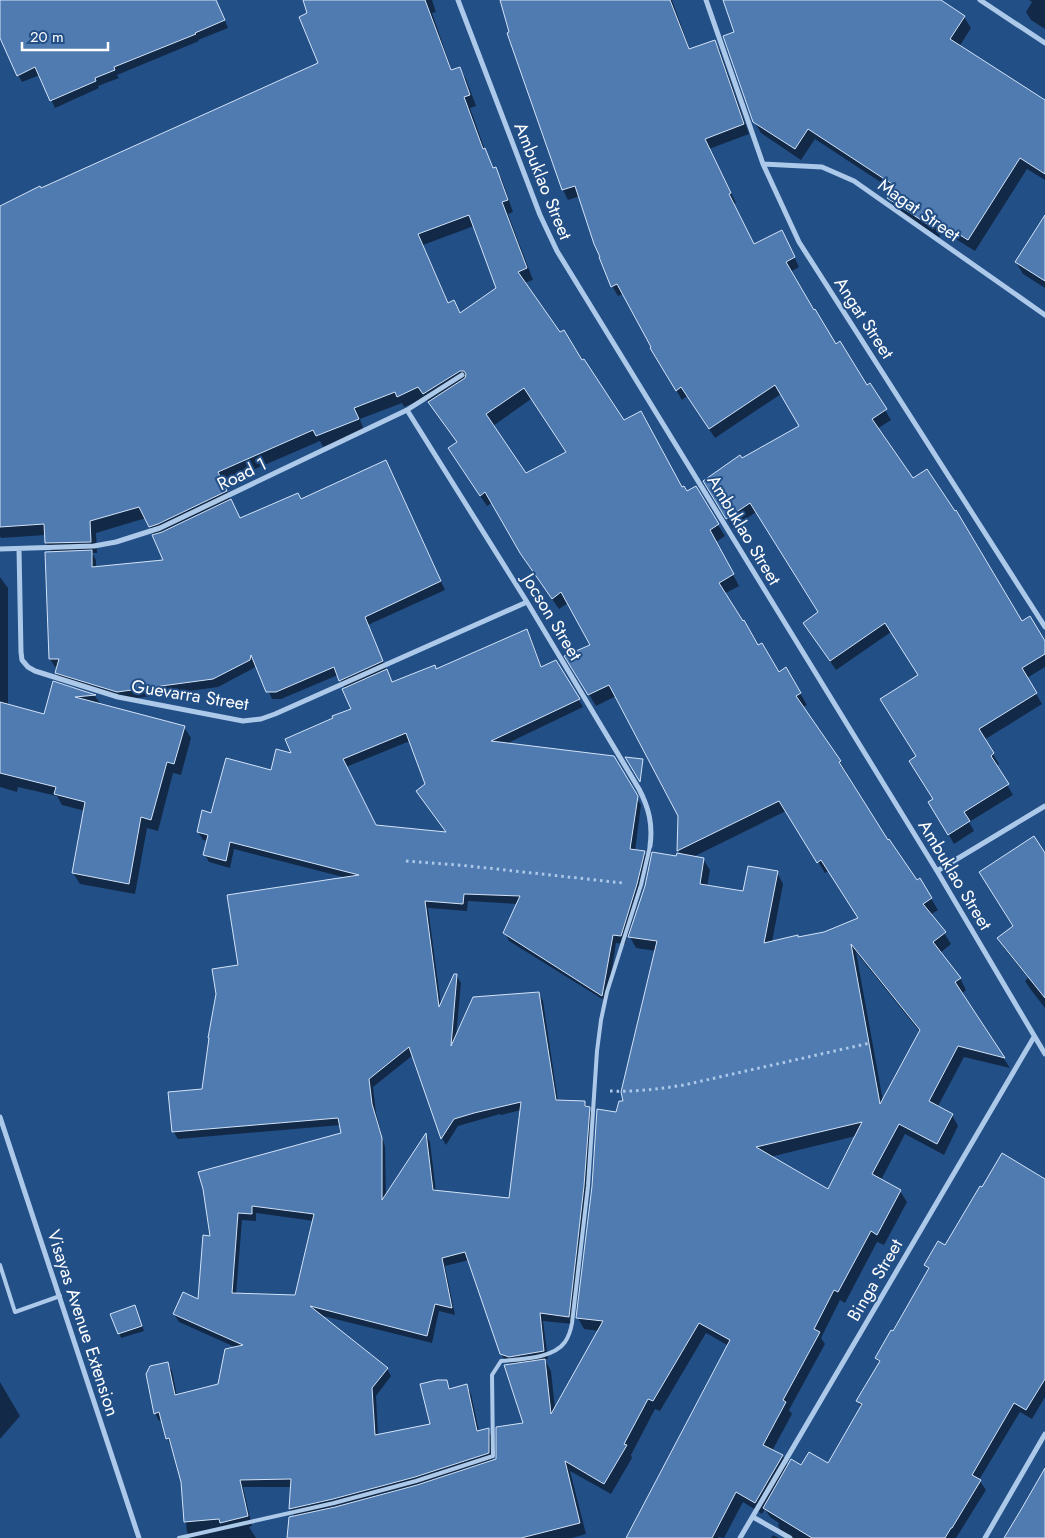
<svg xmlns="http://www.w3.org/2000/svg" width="1045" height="1538" font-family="Jost,sans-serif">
  <rect width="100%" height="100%" fill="#234f87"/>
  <path fill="#0007" fill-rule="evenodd" d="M0,0H216L228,28L198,40L199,41L117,75L119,78L98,86L99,88L55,108L40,75L22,82L18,75L0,37Z
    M304,0H432L436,12L432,13L452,71L459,68L466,79L476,106L470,108L485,150L494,169L495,168L502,180L513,212L508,214L533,280L524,283L624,422L682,488L718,525L725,536L716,542L739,586L724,594L757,647L778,674L786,669L807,705L803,707L840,762L847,773L845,774L887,842L916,882L920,880L938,910L930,915L944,933L951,944L940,953L960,978L966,990L961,994L1010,1068L964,1057L937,1108L952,1115L958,1126L944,1155L905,1134L881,1180L900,1191L907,1202L884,1245L877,1242L845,1303L840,1300L821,1338L825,1344L789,1410L792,1414L772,1451L783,1456L788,1467L829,1464L861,1408L858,1401L880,1364L876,1358L894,1333L929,1271L926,1265L945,1246L1045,1180V1397L1032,1419L1020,1412L979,1480L986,1490L956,1538H789L783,1535L778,1525L779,1523L770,1517L765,1509L762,1514L743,1502L724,1538L719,1537L718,1538H626L729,1346L706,1333L660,1411L655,1409L631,1455L632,1458L611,1494L570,1471L586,1534L572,1538H289L295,1517L290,1509L292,1487H243L252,1526L249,1527L256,1538H190L187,1532L182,1482L171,1446L167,1438L162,1420L159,1421L155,1413L167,1363L172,1371L177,1395L219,1385L237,1348L179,1322L174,1314L200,1301L211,1237L204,1189L342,1134L341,1125L178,1139L173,1131L203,1090L210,1040L209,1038L240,966L347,878L234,849L230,868L209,862L205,855L208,841L203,840L198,832L212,814L272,771L352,709L345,689L338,675L281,699H272L256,663L254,668L218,687L122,700L61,681L56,673L58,667H55L50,659L52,553L46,543V535L1,538L0,536V208L320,64L309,14ZM474,226L497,288L461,314L454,302L449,304L423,245ZM426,398L458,443L456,460L487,506L492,503L528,565L559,609L568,603L591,645L566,657L596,706L616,696L679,816L678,850L681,855L630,937L636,948L656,951L625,1103L617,1114L578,1318L584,1329L599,1331L555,1409L551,1371L544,1359H548L543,1321L573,1324L593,1116L585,1103L558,1101L543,1001L539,994L456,1037L461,983L456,975L441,1005L428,908L467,911L468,901L518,904L505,933L509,941L607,1002L616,943L625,944L641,892L649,860L644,852L635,851L641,805L613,757L506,744L583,707L556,661L542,668L531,638L526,631L436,670L392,683L368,625L445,590L390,470L301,501L240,519L223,483L320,441L323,447L364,431L360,419L402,403L404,407ZM531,399L567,453L526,475L493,426ZM146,518L165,561L96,568V560L92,553H97L96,533ZM410,741L427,785L447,833L376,826L346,767ZM786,811L825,873L828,871L860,918L825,933L772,942L783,884L777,872L744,893L707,887L710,870L703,859L693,857ZM856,952L920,1032L883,1101ZM413,1055L442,1138L446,1145L458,1126L500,1114L501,1115L521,1110L510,1199L436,1192L430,1142L426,1135L386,1197L385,1147L376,1113L373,1087ZM856,1136L828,1190L770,1157ZM256,1213L314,1221L296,1296L236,1295L242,1220L256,1221ZM469,1260L501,1354L506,1362L516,1364L525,1424L496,1460L493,1461V1438L488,1430L479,1431L471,1394L467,1386L451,1390L446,1381L431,1425L378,1435L376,1396L391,1376L387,1369L319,1315L432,1343L439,1311L455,1315L445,1266Z
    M501,0H672L690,50L715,41L720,51L749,134L709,149L736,203L733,204L754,246L787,242L799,267L790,272L835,345L866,386L869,384L891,420L877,429L913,479L1021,623L1045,643V667L1027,678L1042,704L984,740L999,764L996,766L1013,795L969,822L974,831L954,844L930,802L934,799L918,757L920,675L891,632L836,670L811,633L819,613L756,512L733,528L705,481L800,426L781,394L715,438L687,396L682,400L652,348L623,294L618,296L612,286L580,196L568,200L563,190L508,34L511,33Z
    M727,0H938L964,17L971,28L959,47L1045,108V180L1027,169L975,251L943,231L939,237L896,209L889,198L894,191L815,139L801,160L761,133L754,121L736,33Z
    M1029,0H1045V29L1031,20L1026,12L1032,2Z
    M1045,218V288L1023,274L1016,262Z
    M0,577L8,588V706L45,716L54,683L95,696L101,705L184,727L191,738L181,775L173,773L158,831L147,828L135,894L80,884L73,873L85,811L62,805L57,796L18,787L17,792L0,787Z
    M1045,856V1008L1031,990L1025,981L1028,978L1004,948L999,939L1014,926Z
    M135,1306L144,1331L121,1338L112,1314Z
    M0,1382L20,1416L0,1439Z
    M773,1535L779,1538H771Z"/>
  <path fill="#507bb1" stroke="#d2e3f7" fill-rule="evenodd" d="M0,0H216L225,20L195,33L196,34L114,67L115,70L95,78L96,81L50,101L35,67L17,76L0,38Z
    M303,0H425L451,70L460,67L470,95L464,97L483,149L485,148L493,168L496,167L508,200L502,202L527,268L518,272L560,332L564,330L582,360L584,359L624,420L641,411L682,487L684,486L687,491L696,486L719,524L710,530L734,574L719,583L743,621L744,620L758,645L762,643L779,672L786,667L801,693L796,696L841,761L839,762L888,840L889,839L917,880L920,878L932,898L923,904L946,932L933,942L961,978L955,982L1005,1058L958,1046L929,1101L953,1114L937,1144L899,1124L872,1174L901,1190L877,1235L871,1231L838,1292L834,1290L814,1329L820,1332L783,1400L786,1402L763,1445L783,1455L755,1503L736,1492L712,1538H626L730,1340L699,1323L653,1401L648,1399L624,1444L627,1445L604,1484L565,1461L580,1523L521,1538H287L289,1517L335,1507L417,1485L496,1459V1427L523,1423L504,1365L545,1359L551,1414L603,1321L576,1318L592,1186L597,1109L616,1112L619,1101H623L621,1092L657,941L628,937L645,886L652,852L676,856L677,853L704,858L700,884L743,891L748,866L778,871L764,943L798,935V937L824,932L858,918L821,860L817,863L779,801L677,851L678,816L609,685L588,695L564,656L590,645L561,592L552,599L520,553L485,492L480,496L448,448L457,442L428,402L465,378L466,374L464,371H460L423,394L418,387L397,397L395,392L354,408L359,419L316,436L313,430L218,472L227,491L158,524L149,527L139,507L90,521L91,542L45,543L44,524L0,527V206L40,186L41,188L318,63L299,17L307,13ZM469,215L496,288L460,313L454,300L448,303L418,234ZM524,388L566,452L526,473L486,414ZM851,944L920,1030L880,1104ZM862,1122L828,1189L756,1147Z
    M500,0H670L689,49L715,40L744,124L705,139L731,193L729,194L754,244L782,230L795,257L786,262L814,310L815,309L836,344L840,341L867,385L870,383L887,409L872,419L913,478L927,469L955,511L956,510L1022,621L1030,616L1045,641V654L1022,668L1037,693L979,729L994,753L991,756L1009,784L964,812L970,821L948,835L928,802L933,799L909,761L916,756L880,699L918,675L885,623L830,661L803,623L818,612L750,503L726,519L703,481L740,455L742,458L799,426L775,385L709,429L681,387L676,391L650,348L651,347L617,284L611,287L599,257H600L594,244L575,186L562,190L507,33L509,32Z
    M723,0H941L965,16L950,39L1045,100V174L1020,158L968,240L936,220L932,227L887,198L895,186L808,129L795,149L753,122L723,36L734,32Z
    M1045,215V281L1015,262Z
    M386,460L441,581L365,617L383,661L339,681L334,667L276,692H266L251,655L250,660L213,679L117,692L55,673L59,659H49L45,552L92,550V567L163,560L152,535L162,532L231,499L240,518L298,493L301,499Z
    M527,629L541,667L556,660L580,699L491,741L614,756L638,796L630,849L645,851L637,884L621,936L613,935L602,996L503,933L520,896L464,894L463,904L425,901L439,1007L454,974H457L451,1046L473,997L539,992L556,1100L585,1101V1106L590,1107L584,1186L569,1317L540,1313L544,1351L509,1357L500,1354L465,1252L442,1258L452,1308L435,1304L427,1336L310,1306L388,1368L372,1388L375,1435L430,1424L420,1384L437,1380H447L449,1389L467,1384L477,1431L489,1428V1453L415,1477L333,1499L289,1509L291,1479L240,1480L248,1516L220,1523L219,1519L184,1522L181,1482L169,1438L166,1439L159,1412L154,1414L146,1374L150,1366L168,1362L175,1395L218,1384L225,1349L243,1345L173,1314L183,1292L198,1299L203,1235L210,1236L203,1189L198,1172L341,1133L338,1118L172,1132L168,1092L202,1089L209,1038H208L216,994L212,969L238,965L227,895L359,875L230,842L226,861L203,855L208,835L197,832L202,810L211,813L226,758L271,770L276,749L291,753L285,739L333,718L332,716L351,709L342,689L387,669L392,682L435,665L436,669ZM406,733L425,784L416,791L446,832L376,825L343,759ZM409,1047L441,1139L454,1119L474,1113L521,1102L509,1198L433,1190L426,1133L382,1200V1138L372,1104L369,1079ZM252,1206L314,1214L295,1295L232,1293L238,1213L252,1214Z
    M53,681L96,695L75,697L185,726L174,764L167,762L151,820L141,817L129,884L72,873L85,802L54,794L56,787L0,773V702L44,714Z
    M625,757L643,759L640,782Z
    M1034,836L1045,853V998L997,938L1013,926L979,872Z
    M1002,1153L1045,1179V1379L1026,1410L1014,1403L972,1475L981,1480L952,1528H951L945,1538H812L763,1508L791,1459L801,1465L809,1452L828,1463L862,1404L856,1401L880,1361L875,1358L891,1330L893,1331L929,1268L924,1265L938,1241L945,1245L980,1186L982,1187Z
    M135,1305L142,1326L118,1334L110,1314Z
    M1045,1468V1538H1004L1022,1508Z"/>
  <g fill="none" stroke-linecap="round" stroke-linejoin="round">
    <path stroke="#adc9e9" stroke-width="3" stroke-dasharray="2.5 4" stroke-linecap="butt" d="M406,861L469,866L623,883
      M610,1091C636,1092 659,1089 684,1085L870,1043"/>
    <path stroke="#adc9e9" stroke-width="4" d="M0,1265L15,1312L60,1296
      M179,1538L334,1503L416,1481L493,1456L492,1375L501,1361C520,1359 553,1359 565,1342C569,1336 571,1329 572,1323L588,1186L597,1051L601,1020L607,992L641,885L650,846"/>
    <path stroke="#adc9e9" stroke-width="5" d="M458,0L540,215L557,251L937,871L1045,1054
      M706,0L763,164L799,242L1045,627
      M980,0L1045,43
      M763,164L822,167L854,181L1045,315
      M407,410L527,602L639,789C649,808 653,825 650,846
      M0,549L94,546L116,542L160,528L407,410L462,375
      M19,549L21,652L22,660L28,667L35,671L118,697L243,721L261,719L275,714L527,602
      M937,871L1045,806
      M0,1117L139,1538
      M753,1517L790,1538
      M740,1538L1034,1037
      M985,1538L1045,1434"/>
  </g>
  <g text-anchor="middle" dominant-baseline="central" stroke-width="4" stroke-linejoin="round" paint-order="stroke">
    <g font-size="18" fill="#fff" stroke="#234f87">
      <text transform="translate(543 181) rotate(68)">Ambuklao Street</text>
      <text transform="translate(919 210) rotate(35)">Magat Street</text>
      <text transform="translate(864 318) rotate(57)">Angat Street</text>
      <text transform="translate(242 474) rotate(-26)">Road 1</text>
      <text transform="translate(744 530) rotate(59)">Ambuklao Street</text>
      <text transform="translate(552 617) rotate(59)">Jocson Street</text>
      <text transform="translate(190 695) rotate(9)">Guevarra Street</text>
      <text transform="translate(955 875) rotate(59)">Ambuklao Street</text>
      <text transform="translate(875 1280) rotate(-60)">Binga Street</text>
      <text transform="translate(83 1323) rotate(72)">Visayas Avenue Extension</text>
    </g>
  </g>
  <path d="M22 42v8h86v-8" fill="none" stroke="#ffffff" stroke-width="2.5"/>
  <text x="30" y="42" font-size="15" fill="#ffffff" stroke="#234f87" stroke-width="4" paint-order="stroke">20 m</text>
</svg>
